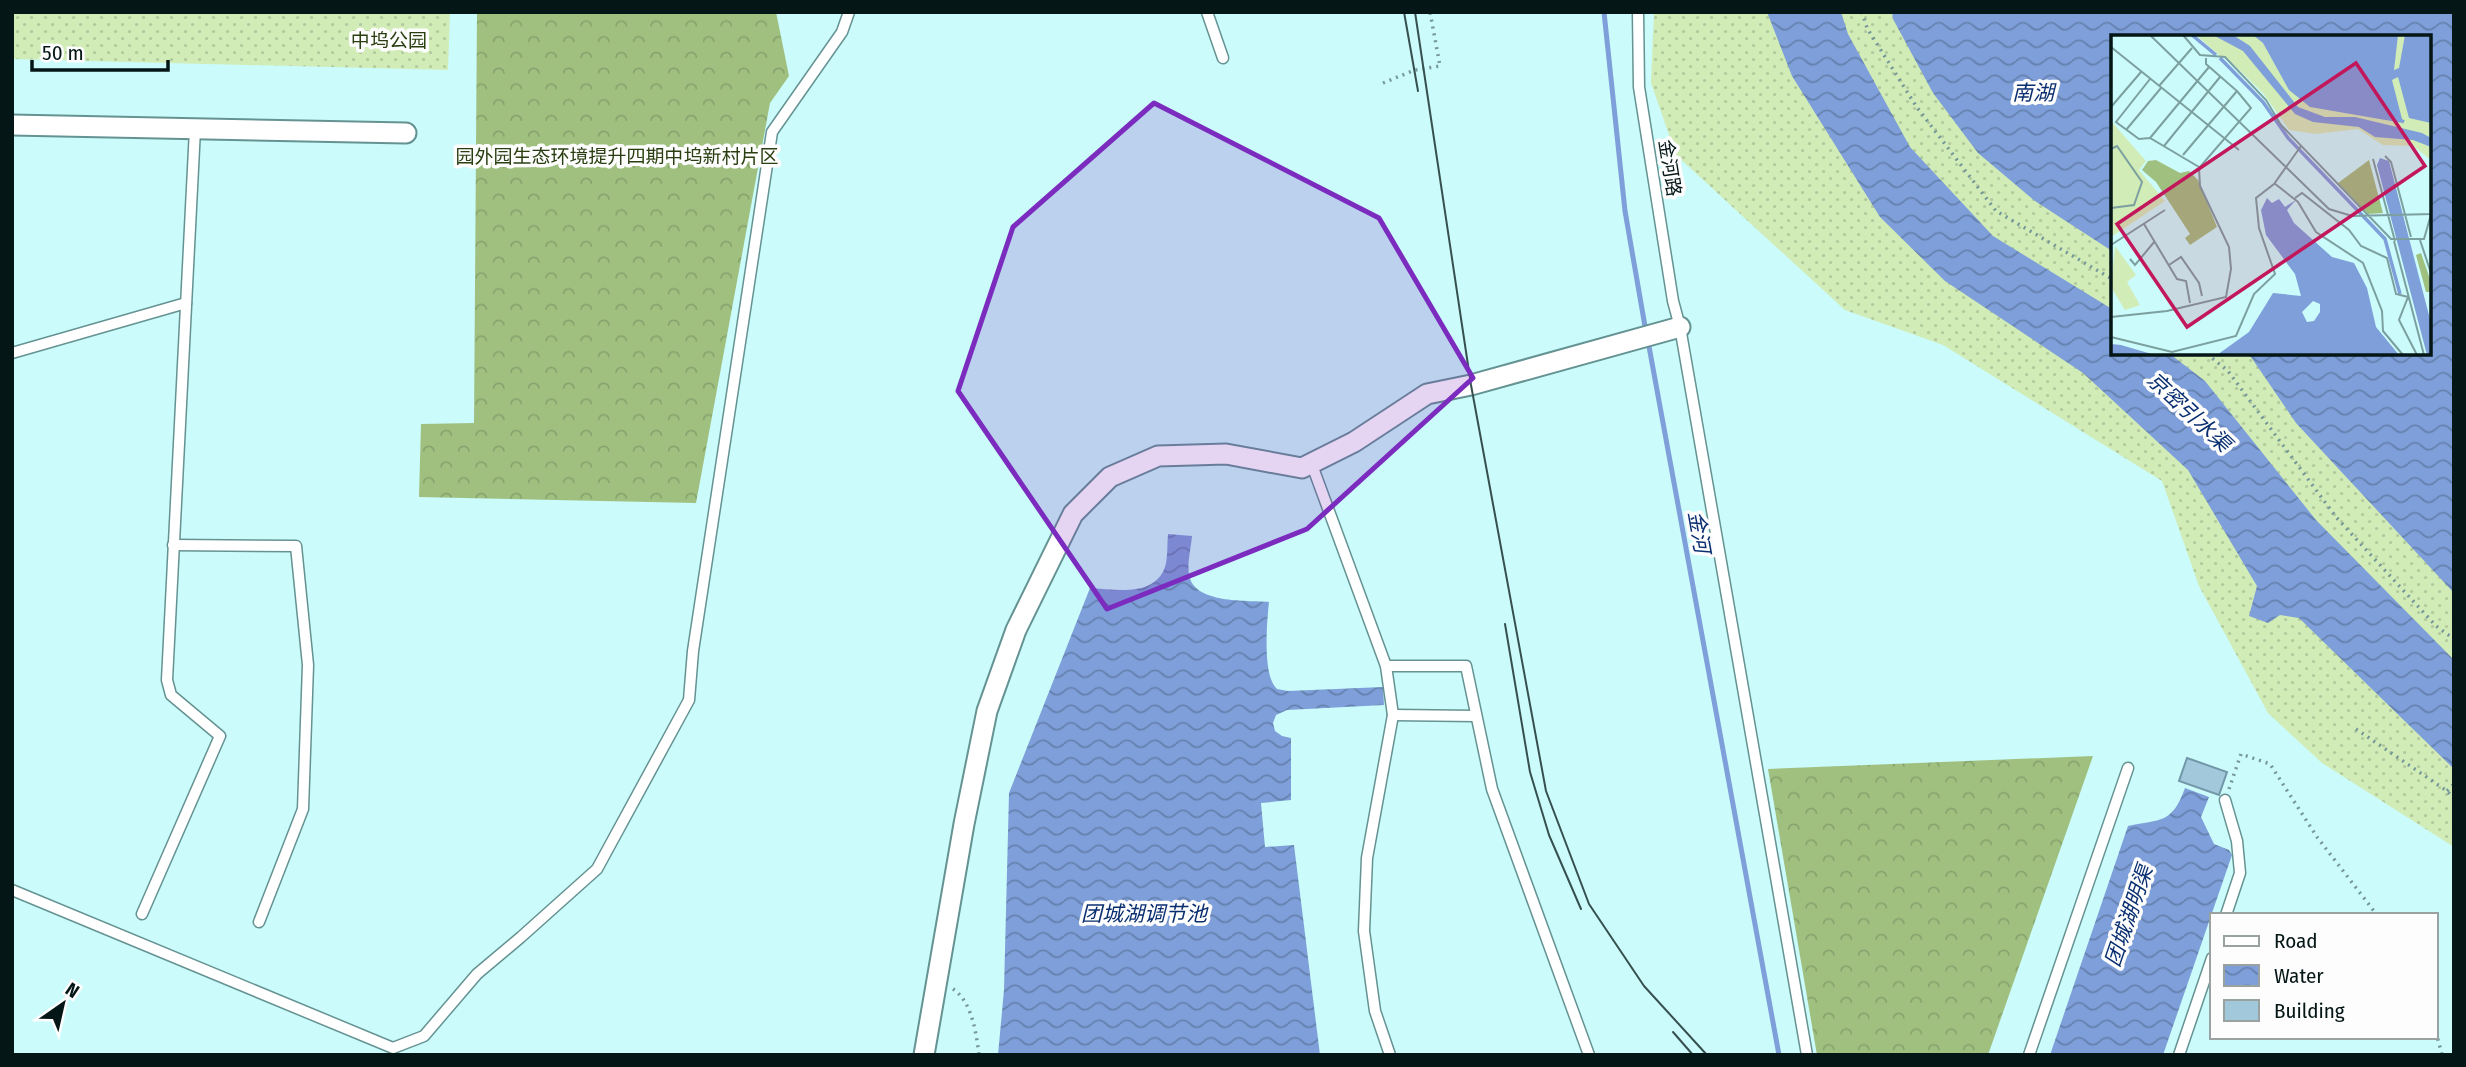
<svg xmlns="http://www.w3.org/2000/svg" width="2466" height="1067" viewBox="0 0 2466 1067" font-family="'Fira Sans Condensed','Noto Sans SC',sans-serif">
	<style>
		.grass { fill: url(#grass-dots); fill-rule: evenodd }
		.forest { fill: url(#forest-crowns) }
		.water { fill: url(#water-waves) }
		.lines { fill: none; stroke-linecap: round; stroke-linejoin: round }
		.stream { stroke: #7e9fd9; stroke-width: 5 }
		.building { fill: #a1c8db; stroke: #7297a9; stroke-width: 2 }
		.service-casing { stroke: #659292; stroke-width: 13 }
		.minor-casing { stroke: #659292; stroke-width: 23 }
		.path { stroke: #759797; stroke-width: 3.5; stroke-dasharray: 2 5; stroke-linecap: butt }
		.service { stroke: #fff; stroke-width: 10 }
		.minor { stroke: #fff; stroke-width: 19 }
		.tram { stroke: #364f4f; stroke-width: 2 }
		.marked { fill: #7b2cbf; fill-opacity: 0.2; stroke: #7b2cbf; stroke-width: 5; stroke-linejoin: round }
		.labels { text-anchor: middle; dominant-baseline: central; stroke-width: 7; stroke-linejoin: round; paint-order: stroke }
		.park-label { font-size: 19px; fill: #2a3e11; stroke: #fdfdfd }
		.street-label { font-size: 19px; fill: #051616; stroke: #fdfdfd }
		.water-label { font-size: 21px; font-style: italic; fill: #082e70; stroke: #fdfdfd }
		.inset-river { fill: none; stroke: #7e9fd9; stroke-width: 3.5 }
		.inset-road { fill: none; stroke: #7c9f9f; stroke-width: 2 }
		.view { fill: #c2185b; fill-opacity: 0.15; stroke: #c2185b; stroke-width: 3.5 }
		.inset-edge { fill: none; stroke: #051616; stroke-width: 3.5 }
	</style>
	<defs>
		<pattern id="grass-dots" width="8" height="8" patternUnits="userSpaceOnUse" patternTransform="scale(1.75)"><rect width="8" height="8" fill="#d1ecb7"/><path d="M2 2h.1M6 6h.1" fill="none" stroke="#b2ca9d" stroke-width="1.8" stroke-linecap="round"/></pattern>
		<pattern id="forest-crowns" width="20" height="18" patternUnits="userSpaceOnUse" patternTransform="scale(1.75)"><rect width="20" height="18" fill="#a0c080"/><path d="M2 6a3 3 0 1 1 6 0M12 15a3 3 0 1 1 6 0" fill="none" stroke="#88a46e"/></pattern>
		<pattern id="water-waves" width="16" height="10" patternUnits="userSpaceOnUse" patternTransform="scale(1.75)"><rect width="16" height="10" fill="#7e9fd9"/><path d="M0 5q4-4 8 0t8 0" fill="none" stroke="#6581af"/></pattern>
	</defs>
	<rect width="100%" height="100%" fill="#cbfbfa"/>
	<!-- grass -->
	<g class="grass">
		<polygon points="12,12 450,12 448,70 12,59"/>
		<path d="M1654 12H2454V847L2322 763 2268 713 2199 586 2162 481 1943 345 1845 310 1676 155 1651 83ZM2112 37H2429V354H2112Z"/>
	</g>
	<!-- forest -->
	<g class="forest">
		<polygon points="477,12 776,12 789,76 770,103 696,503 419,497 421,424 474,423"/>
		<polygon points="2093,756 1988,1055 1817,1055 1768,769"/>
	</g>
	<!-- water -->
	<g class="water">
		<polygon points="1767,12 1841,12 1848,34 1910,147 1993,236 2112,309 2112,354 2170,354 2205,381 2316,520 2454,660 2454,769 2299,618 2280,615 2268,623 2249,616 2257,586 2188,470 2083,373 1945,281 1880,217 1792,76"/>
		<polygon points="1892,12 2454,12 2454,593 2296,423 2251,357 2246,354 2429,354 2429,37 2112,37 2112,251 2035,201 1978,153 1933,93 1893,19"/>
		<path d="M1168 534 1192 536C1191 548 1187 563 1189 575 1194 604 1246 600 1269 602 1267 621 1262 676 1277 689L1288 691 1383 687 1384 705 1287 710 1276 715 1273 723 1275 731 1282 736 1291 738V800L1261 803 1265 847 1294 845 1320 1055H998L1004 990 1009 793 1090 588C1114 589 1154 598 1165 567 1168 558 1167 544 1168 534Z"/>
		<path d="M2185 788 2209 797 2201 817 2214 844 2229 850 2232 855 2163 1055H2050L2128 826C2161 819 2172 824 2185 788Z"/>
	</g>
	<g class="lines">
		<!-- stream -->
		<g class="stream">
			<polyline points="1604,12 1625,211 1646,332"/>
			<polyline points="1648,341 1779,1055"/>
		</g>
	</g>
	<!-- building -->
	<polygon class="building" points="2187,758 2227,772 2219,795 2179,781"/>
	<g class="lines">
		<!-- service casing -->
		<g class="service-casing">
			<g id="service">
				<polyline points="1207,12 1223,58"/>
				<polyline points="1638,12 1639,87 1673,301 1680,327 1807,1055"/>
				<polyline points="12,353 186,303"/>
				<polyline points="1312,465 1386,666 1393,715 1367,858 1364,931 1375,1011 1390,1055"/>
				<polyline points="173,545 296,546 308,665 303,809 259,922"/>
				<polyline points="1386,666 1466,666 1492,789 1589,1055"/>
				<polyline points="1393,715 1476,716"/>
				<polyline points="2225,800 2237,841 2240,873 2226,915"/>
				<polyline points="12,890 393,1048 424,1036 477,974 521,937 597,869 689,700 693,651 772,132 842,32 849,12"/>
				<polyline points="142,914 220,736 171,695 167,680 195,129"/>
				<polyline points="2029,1055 2128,768"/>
				<polyline points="2179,1055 2212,958"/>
			</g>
		</g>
		<!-- minor casing -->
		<g class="minor-casing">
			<g id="minor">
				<polyline points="12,125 406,133"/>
				<polyline points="924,1055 964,824 987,711 1016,630 1073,514 1110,477 1158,456 1226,454 1302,468 1354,442 1427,394 1471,385 1680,327"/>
			</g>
		</g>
		<!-- path -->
		<g class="path">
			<polyline points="1862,12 1867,28 1916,106 1996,211 2112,279"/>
			<polyline points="1383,83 1415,70 1440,66 1430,12"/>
			<polyline points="2207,354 2228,371 2336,517 2436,626 2454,639"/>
			<polyline points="2356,729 2447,791 2454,799"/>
			<polyline points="2229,789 2241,754 2270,764 2317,837 2377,915"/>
			<polyline points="2447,791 2454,784"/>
			<path d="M953 989C972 1002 976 1032 979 1055"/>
			<polyline points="2436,1032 2442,1055"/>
		</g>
		<!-- service -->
		<use href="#service" class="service"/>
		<!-- minor -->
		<use href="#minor" class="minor"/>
		<!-- tram -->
		<g class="tram">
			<polyline points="1404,12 1418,91"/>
			<polyline points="1415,12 1471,385 1546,791 1589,904 1644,986 1707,1055"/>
			<polyline points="1505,624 1530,772 1549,835 1581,909"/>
			<polyline points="1673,1032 1693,1055"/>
		</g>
	</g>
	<!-- marked area -->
	<path class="marked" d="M1154 103 1379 218 1473 378 1307 529 1107 609 958 391 1013 227Z"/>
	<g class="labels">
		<!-- park labels -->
		<g class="park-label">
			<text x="389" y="40">中坞公园</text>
			<text x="617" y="156">园外园生态环境提升四期中坞新村片区</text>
		</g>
		<!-- street labels -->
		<g class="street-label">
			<text transform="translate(1670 168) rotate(81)">金河路</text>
		</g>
		<!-- water labels -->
		<g class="water-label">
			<text x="2033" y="93">南湖</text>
			<text transform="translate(2189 412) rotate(43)">京密引水渠</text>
			<text transform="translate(1699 532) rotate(80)">金河</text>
			<text x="1144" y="914">团城湖调节池</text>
			<text transform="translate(2129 916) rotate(-71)">团城湖明渠</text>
		</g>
	</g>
	<!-- overview -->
	<g transform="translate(2111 35)">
		<rect width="320" height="320" fill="#cbfbfa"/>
		<path d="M85 0H320V125L302 111 272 110 247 94 205 99 178 95 152 58 114 21H109ZM0 86 35 126 28 135 54 166 0 202ZM4 211 25 240 16 247 29 270 14 275 0 252Z" fill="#d1ecb7"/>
		<path d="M45 125 69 138 78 136 87 145 106 192 79 210 74 203 79 199 45 147 31 135 37 126ZM258 125 272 178 257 179 227 148ZM310 218 320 247V257H315L305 220Z" fill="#a0c080"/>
		<path d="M102 0H122L139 11 187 72 214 82H244L311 98 320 103V112L302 105 264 102 248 92 202 87 184 79 132 16ZM142 0H287L283 35 288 33 294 0H320V88L298 83 287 42 281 45 292 88 199 72 178 55 152 8ZM269 123 278 126 300 211 320 288V320H316L266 130ZM156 163 161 168 168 164 174 172 185 165 176 175 183 188 221 222 243 228 256 253 265 292 288 320H106L138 297 162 258 190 261 184 239 155 200 150 175ZM202 266 209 269V277L203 286 196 287 191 277ZM0 309 10 310 44 320H0Z" fill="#7e9fd9" fill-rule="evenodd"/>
		<path class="inset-river" d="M81 0 105 20M255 0 265 50 278 79 293 87M109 23 152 67 177 103 274 204 289 259"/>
		<path class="inset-road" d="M39 0 218 174 241 181 321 179M72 0 89 20 114 22 155 65 170 90 280 204H313L321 176M0 12 128 115M39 44 5 87 28 104 39 103 88 132M48 51 81 13M0 72 30 37M15 95 50 53M39 103 98 32M53 111 109 42M0 114 6 111 31 147 23 170 0 173M72 120 126 56 95 29V23M274 121 280 127 300 202M262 124 284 206M163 148 187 167 205 197 252 228 271 276 272 296 292 320M184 163 191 158 238 195 250 211 276 223 285 259 297 262 288 285 306 320M33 189 66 244 75 246 79 268M309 205 321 241M283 206 313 320M0 210 54 175M19 224 24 230 44 206M58 230 70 222 88 248 91 261M0 282 56 276 115 262 120 234 118 212 89 151 88 133 140 73 126 56M0 302 61 317 125 301 143 259 164 239 148 193 145 163 163 149 190 111"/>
		<path class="view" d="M245 28 314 131 76 292 6 189Z"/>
		<rect width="320" height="320" class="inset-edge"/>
	</g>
	<!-- border -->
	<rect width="2466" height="1067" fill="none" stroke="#051616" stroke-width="28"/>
	<!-- legend -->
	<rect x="2210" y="913" width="228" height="126" fill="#fdfdfd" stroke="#9aa1a1" stroke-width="2"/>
	<rect x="2224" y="936" width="35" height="10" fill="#ffffff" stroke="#9aa1a1" stroke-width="2"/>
	<text x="2274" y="948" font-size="21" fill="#051616">Road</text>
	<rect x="2224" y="965" width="35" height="21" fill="url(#water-waves)" stroke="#9aa1a1" stroke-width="2"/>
	<text x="2274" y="983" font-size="21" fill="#051616">Water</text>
	<rect x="2224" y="1000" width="35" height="21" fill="#a1c8db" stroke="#9aa1a1" stroke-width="2"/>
	<text x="2274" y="1018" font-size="21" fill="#051616">Building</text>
	<!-- north arrow -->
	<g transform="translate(63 1004) rotate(34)" stroke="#fdfdfd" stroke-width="5" paint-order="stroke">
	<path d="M0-5L12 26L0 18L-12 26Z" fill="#051616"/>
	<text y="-10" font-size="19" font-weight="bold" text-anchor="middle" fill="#051616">N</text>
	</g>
	<!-- scale -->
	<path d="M32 60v10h136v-10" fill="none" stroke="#051616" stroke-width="3.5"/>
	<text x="42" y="60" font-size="21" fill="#051616" stroke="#fdfdfd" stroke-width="5" paint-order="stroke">50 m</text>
</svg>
